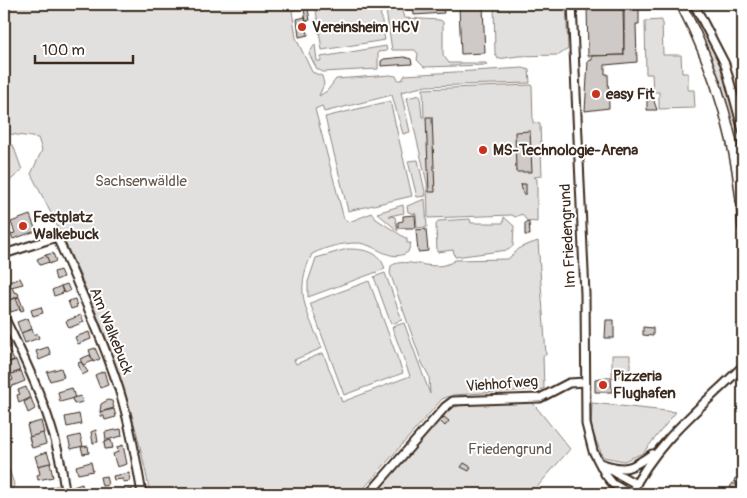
<svg xmlns="http://www.w3.org/2000/svg" width="747" height="498" viewBox="0 0 747 498" font-family="Pangolin,sans-serif">
	<style>
		.green { fill: #e2e0de; stroke: #8e857e }
		.building { fill: #cfcac7; stroke: #3b2a1e }
		.lines { fill: none; stroke-linecap: round; stroke-linejoin: round }
		.minor-casing { stroke: #3b2a1e; stroke-width: 11 }
		.major-casing { stroke: #3b2a1e; stroke-width: 12 }
		.minor { stroke: #fff; stroke-width: 7 }
		.major { stroke: #fff; stroke-width: 9 }
		.poi-dot { fill: #c8321e; stroke: #fff; stroke-width: 2 }
		.labels { text-anchor: middle; dominant-baseline: central; stroke-width: 4; stroke-linejoin: round; paint-order: stroke }
		.poi-label { font-size: 15px; font-weight: bold; fill: #3b2a1e; stroke: #fff; text-anchor: start }
		.park-label { font-size: 15px; fill: #65584e; stroke: #fff }
		.street-label { font-size: 15px; fill: #3b2a1e; stroke: #fff }
	</style>
	<rect width="100%" height="100%" fill="#fff"/>
	<filter id="ink" filterUnits="userSpaceOnUse"><feTurbulence type="fractalNoise" baseFrequency=".02" numOctaves="2"/><feDisplacementMap in="SourceGraphic" scale="10" xChannelSelector="R" yChannelSelector="G"/><feConvolveMatrix kernelMatrix="1 2 1 2 8 2 1 2 1" color-interpolation-filters="sRGB"/></filter>
	<g filter="url(#ink)">
		<!-- green -->
		<g class="green">
			<path d="M4 4H303V8L292 10 296 38 312 72 322 76 324 84 319 96 327 91 336 79 390 75 396 76 398 80H402L405 75 523 68 529 70 530 83 426 86 401 92 410 132 403 134 392 95 324 112 322 106 315 109 344 219 349 222 372 213 376 219 407 239V243H411L408 252C390 264 375 243 357 243 342 243 326 247 312 254 293 292 307 312 322 348L294 360 296 364 323 353 342 402 410 376 392 327 404 323 430 394 429 376 422 363 390 273 391 266C405 255 437 275 455 260L508 259 521 247 538 241 546 355 543 356 544 389 453 395 442 399 359 494H150C130 381 84 276 31 174L42 150 38 138 4 133Z"/>
			<polygon points="315,4 379,4 385,40 322,50"/>
			<polygon points="385,4 400,4 404,18 440,20 443,22 443,55 449,63 486,63 487,65 424,67 417,60 418,54 415,50 392,50"/>
			<polygon points="494,4 566,4 568,49 559,55 518,56 498,59 495,53"/>
			<path d="M684 4H691C721 62 743 109 743 176 730 115 713 59 684 4Z"/>
			<polygon points="662,20 663,55 681,55 682,73 688,73 688,90 694,90 695,108 659,109 659,92 653,92 652,74 646,74 645,21"/>
			<polygon points="315,44 317,61 321,61 321,57 386,46 387,51 378,52 378,69 323,72 317,69 309,54"/>
			<polygon points="532,85 533,123 540,124 542,176 534,177 537,179 537,222 527,221 522,214 515,217 512,215 428,218 427,183 407,98 420,95 422,117 424,117 423,89"/>
			<polygon points="390,101 412,196 348,211 325,117"/>
			<polygon points="13,145 22,170 4,186 4,147"/>
			<polygon points="418,160 426,196 417,197 408,161"/>
			<polygon points="425,199 427,227 417,228 416,214 408,212 407,206"/>
			<polygon points="403,205 404,213 389,216 395,217 398,231 377,213"/>
			<polygon points="504,217 514,226 513,246 508,250 455,257 453,250 437,252 436,225 438,221 470,219 471,223 503,223"/>
			<path d="M347 249C364 249 380 251 385 269L308 297V282L316 258Z"/>
			<polygon points="385,273 402,320 391,324 374,277"/>
			<polygon points="369,281 403,373 344,395 310,303"/>
			<polygon points="612,355 630,355 630,375 612,378"/>
			<polygon points="532,402 570,449 531,494 374,494 449,409 461,405"/>
			<polygon points="592,403 676,412 643,453 624,461 603,457 591,429"/>
			<polygon points="4,455 14,484 12,494 4,494"/>
		</g>
		<!-- building -->
		<g class="building">
			<polygon points="303,4 307,4 310,20 306,21"/>
			<polygon points="413,4 462,4 462,6 443,8 444,13 414,15"/>
			<polygon points="587,4 623,4 624,55 588,56"/>
			<polygon points="483,6 485,53 461,54 459,7"/>
			<polygon points="624,7 639,7 639,24 636,24 637,62 605,65 605,74 608,74 609,108 585,111 588,61 592,60 592,56 624,55"/>
			<polygon points="305,17 308,35 299,37 297,19"/>
			<polygon points="404,57 411,59 412,64 381,66 381,61 384,59"/>
			<polygon points="653,98 657,110 647,110 647,99"/>
			<polygon points="426,117 432,117 435,192 429,192"/>
			<polygon points="530,131 532,172 516,172 515,132"/>
			<polygon points="521,184 526,184 526,194 523,194"/>
			<polygon points="30,215 36,231 13,239 11,234 15,233 11,222"/>
			<polygon points="415,215 416,228 398,228 398,222 403,221 403,216"/>
			<polygon points="529,222 530,235 525,235 525,223"/>
			<polygon points="426,229 428,251 418,252 416,230"/>
			<polygon points="53,253 56,261 49,264 46,255"/>
			<polygon points="46,255 49,262 40,265 37,259"/>
			<polygon points="60,270 63,277 56,280 54,272"/>
			<polygon points="20,278 23,284 11,287 9,282"/>
			<polygon points="67,284 70,291 64,293 61,286"/>
			<polygon points="61,286 63,293 54,296 52,290"/>
			<polygon points="12,287 14,292 18,293 19,296 6,302 4,290"/>
			<polygon points="19,297 24,310 21,311 16,298"/>
			<polygon points="16,298 20,309 11,312 7,301"/>
			<polygon points="75,299 77,307 71,309 68,301"/>
			<polygon points="41,307 43,313 33,316 31,310"/>
			<polygon points="81,315 84,322 69,328 66,321"/>
			<polygon points="28,318 32,329 21,333 17,322"/>
			<polygon points="606,320 614,320 614,338 605,338"/>
			<polygon points="643,327 653,328 653,336 643,335"/>
			<polygon points="32,329 34,335 37,333 39,338 25,343 21,333"/>
			<polygon points="89,332 91,339 78,344 75,337"/>
			<polygon points="48,347 51,355 39,360 36,351"/>
			<polygon points="95,348 100,359 93,362 89,350"/>
			<polygon points="8,349 14,360 4,364 4,351"/>
			<polygon points="90,355 93,361 83,365 80,359"/>
			<polygon points="16,360 20,371 8,375 4,364"/>
			<polygon points="81,362 88,372 82,375 78,363"/>
			<polygon points="61,368 64,377 50,381 47,372"/>
			<polygon points="21,371 25,381 10,387 8,382 13,380 11,374"/>
			<polygon points="104,371 108,385 100,388 95,375"/>
			<polygon points="606,377 611,377 612,392 595,392 595,379"/>
			<polygon points="26,387 30,398 19,403 17,395 20,394 18,390"/>
			<polygon points="72,388 75,398 60,402 58,392"/>
			<polygon points="81,396 83,402 74,404 72,398"/>
			<polygon points="31,398 35,409 28,413 24,402"/>
			<polygon points="108,400 112,401 114,408 100,412 101,404"/>
			<polygon points="114,409 116,417 105,420 104,416 101,416 100,412"/>
			<polygon points="79,414 81,424 67,427 65,417"/>
			<polygon points="444,417 449,421 445,426 440,421"/>
			<polygon points="41,421 44,433 30,437 27,425"/>
			<polygon points="121,429 122,436 106,440 105,432"/>
			<polygon points="96,430 98,442 93,443 91,432"/>
			<polygon points="43,433 46,444 32,448 29,437"/>
			<polygon points="80,435 83,446 71,449 68,438"/>
			<polygon points="111,440 113,448 105,449 104,442"/>
			<polygon points="123,445 127,464 117,467 113,454 118,452 117,447"/>
			<polygon points="88,446 89,453 83,454 81,447"/>
			<polygon points="47,452 51,463 38,466 35,456"/>
			<polygon points="91,462 93,471 78,474 76,466"/>
			<polygon points="50,463 53,477 38,480 37,475 40,474 38,466"/>
			<polygon points="464,463 471,467 469,471 461,467"/>
			<polygon points="129,473 130,481 123,482 123,479 114,480 113,476"/>
			<polygon points="106,476 108,485 102,486 100,477"/>
			<polygon points="735,478 743,481 743,486 734,482"/>
			<polygon points="733,483 743,489 743,494 730,487"/>
			<polygon points="82,484 84,494 75,494 73,487"/>
			<polygon points="57,486 58,494 46,494 45,489"/>
			<polygon points="132,489 133,494 119,494 119,492"/>
		</g>
		<g class="lines">
			<!-- minor casing -->
			<g class="minor-casing">
				<g id="minor">
					<polyline points="572,4 585,294 586,424 593,451 605,474 613,484 630,494"/>
					<polyline points="694,4 725,64 743,131"/>
					<path d="M4 254 57 237C79 287 102 337 119 389 130 424 136 459 142 494"/>
					<path d="M4 317C31 371 60 433 65 494"/>
					<path d="M600 463C625 472 631 469 652 454"/>
					<polyline points="609,469 636,484"/>
					<polyline points="369,494 445,407 453,401 540,398 569,383 585,382"/>
					<path d="M631 494C656 441 703 406 743 366"/>
				</g>
			</g>
			<!-- major casing -->
			<g class="major-casing">
				<path id="major" d="M681 4C718 74 739 148 743 227"/>
			</g>
			<!-- minor -->
			<use href="#minor" class="minor"/>
			<!-- major -->
			<use href="#major" class="major"/>
		</g>
	</g>
	<!-- markers -->
	<g class="poi-dot">
		<circle cx="302" cy="27" r="5"/>
		<circle cx="596" cy="94" r="5"/>
		<circle cx="483" cy="150" r="5"/>
		<circle cx="23" cy="226" r="5"/>
		<circle cx="603" cy="385" r="5"/>
	</g>
	<g class="labels">
		<!-- poi labels -->
		<g class="poi-label">
			<text x="312" y="27">Vereinsheim HCV</text>
			<text x="606" y="94">easy Fit</text>
			<text x="493" y="150">MS-Technologie-Arena</text>
			<text x="33" y="217">Festplatz<tspan x="33" dy="17">Walkebuck</tspan></text>
			<text x="613" y="376">Pizzeria<tspan x="613" dy="17">Flughafen</tspan></text>
		</g>
		<!-- park labels -->
		<g class="park-label">
			<text x="141" y="181">Sachsenwäldle</text>
			<text x="510" y="449">Friedengrund</text>
		</g>
		<!-- street labels -->
		<g class="street-label">
			<text transform="translate(568 236) rotate(-93)">Im Friedengrund</text>
			<text transform="translate(111 331) rotate(68)">Am Walkebuck</text>
			<text transform="translate(502 384) rotate(-4)">Viehhofweg</text>
		</g>
	</g>
	<!-- margin -->
	<rect width="747" height="498" fill="none" stroke="#fff" stroke-width="20"/>
	<rect x="10" y="10" width="727" height="478" fill="none" stroke="#3b2a1e" stroke-width="2" filter="url(#ink)"/>
	<!-- scale -->
	<path d="M35 55v8h98v-8" fill="none" stroke="#3b2a1e" stroke-width="2.5"/>
	<text x="42" y="55" font-size="15" fill="#3b2a1e" stroke="#ffffff" stroke-width="4" paint-order="stroke">100 m</text>
</svg>
